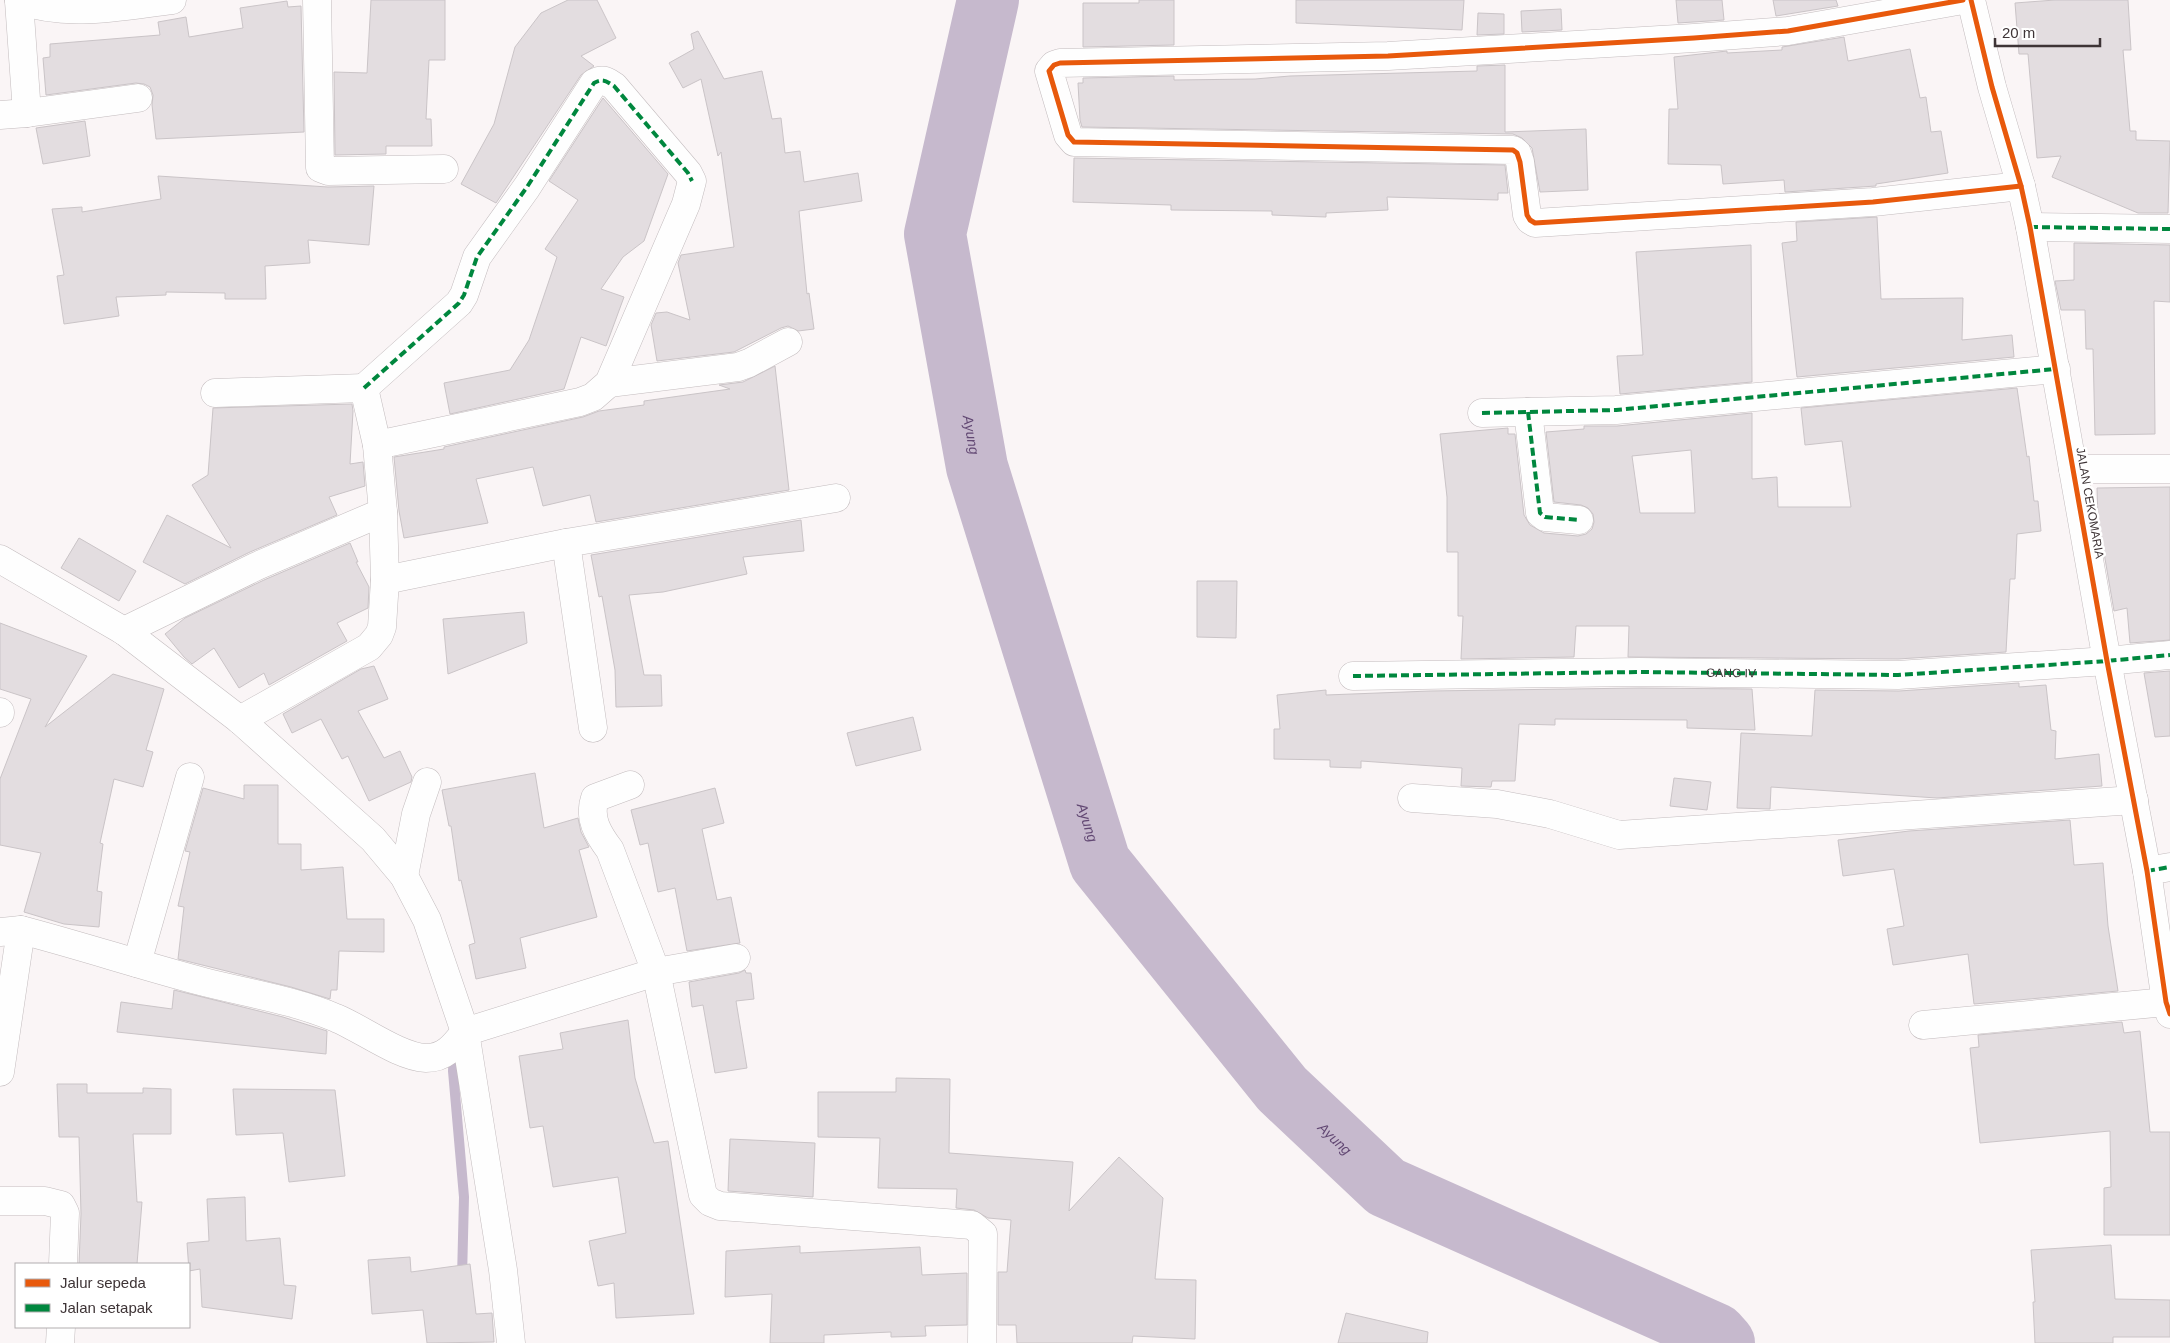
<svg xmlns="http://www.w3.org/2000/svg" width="2170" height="1343" viewBox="0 0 2170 1343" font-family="Helvetica,sans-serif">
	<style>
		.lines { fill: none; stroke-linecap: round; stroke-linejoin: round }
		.stream { stroke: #c6b9cd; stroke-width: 10 }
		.river { stroke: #c6b9cd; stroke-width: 62 }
		.building { fill: #e3dde0; stroke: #cac4c7; fill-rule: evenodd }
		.minor-casing { stroke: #c3bcbe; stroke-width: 29 }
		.tertiary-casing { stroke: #c3bcbe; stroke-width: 29 }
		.minor { stroke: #fefefe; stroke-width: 28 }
		.tertiary { stroke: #fefefe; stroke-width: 28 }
		.quiet { stroke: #00873e; stroke-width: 4; stroke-dasharray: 8 4; stroke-linecap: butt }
		.cycleway-casing { stroke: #fff; stroke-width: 8 }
		.cycleway { stroke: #e8590c; stroke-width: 5 }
		.labels { text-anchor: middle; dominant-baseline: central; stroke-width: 5; stroke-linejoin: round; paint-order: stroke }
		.street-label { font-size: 12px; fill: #3e3436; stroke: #fff }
		.water-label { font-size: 14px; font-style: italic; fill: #624873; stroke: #fff }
	</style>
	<rect width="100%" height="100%" fill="#faf5f6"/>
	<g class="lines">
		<!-- stream -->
		<polyline class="stream" points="454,1051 453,1071 464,1197 462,1278"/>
		<!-- river -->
		<path class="river" id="s1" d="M988 0 935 234 977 467 1100 863 1282 1089 1386 1187 1716 1334 1724 1343"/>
	</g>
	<!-- building -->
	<g class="building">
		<polygon points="371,0 445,0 445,60 429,60 426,119 431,119 432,146 386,146 386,154 335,155 334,72 367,73"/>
		<polygon points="568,0 597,0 616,38 581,56 594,66 581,75 496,203 461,184 494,124 515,47 541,13"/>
		<polygon points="1139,0 1174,0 1174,45 1083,47 1083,3 1139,3"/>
		<polygon points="1296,0 1464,0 1462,30 1296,23"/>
		<polygon points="1676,0 1722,0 1724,20 1678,23"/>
		<polygon points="1773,0 1836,0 1838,6 1776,16"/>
		<polygon points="2055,0 2128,0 2131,50 2123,50 2130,131 2136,131 2136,140 2170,141 2168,213 2138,213 2052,177 2061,156 2037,158 2028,54 2019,54 2015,3"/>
		<polygon points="287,1 288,7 301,6 304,132 156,139 152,105 153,95 150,87 144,84 136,83 46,95 43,58 50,57 50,44 160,35 158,22 186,17 189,37 243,28 240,8"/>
		<polygon points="1561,9 1562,30 1522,32 1521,11"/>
		<polygon points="1478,13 1504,14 1504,34 1477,35"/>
		<polygon points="698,31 724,79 762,71 772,119 781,118 785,153 800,151 804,182 858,173 862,201 799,211 807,294 809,293 814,329 798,331 788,326 781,328 734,352 657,361 651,325 656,313 667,312 690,320 678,263 681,255 734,247 721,152 718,156 701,79 683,88 669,63 694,49 691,34"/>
		<polygon points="1844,37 1848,61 1910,49 1920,98 1926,97 1931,132 1941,131 1948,173 1876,184 1876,186 1785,192 1784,180 1723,184 1721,165 1668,164 1669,109 1678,109 1674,57 1727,51 1727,53 1782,50 1782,47"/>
		<polygon points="1505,65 1505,132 1586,129 1588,190 1540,192 1532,148 1522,138 1513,134 1082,127 1080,120 1078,83 1083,83 1083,78 1174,76 1174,80 1255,79 1290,76 1477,71 1477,66"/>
		<polygon points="603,98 668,174 644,241 623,257 601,289 624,297 606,346 581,337 564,389 450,414 444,383 510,370 529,340 557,257 545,249 578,200 549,181"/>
		<polygon points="85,121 90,156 43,164 36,128"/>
		<polygon points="1074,158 1505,165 1508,193 1498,193 1498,200 1387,197 1388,210 1326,213 1326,217 1272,215 1272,211 1171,210 1171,205 1073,202"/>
		<polygon points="158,176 328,187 374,186 369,245 308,240 310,263 265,266 266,299 225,299 225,293 166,292 166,295 116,297 119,316 64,324 57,276 64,275 52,209 82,207 82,212 161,199"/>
		<polygon points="1877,217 1881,299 1963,298 1962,340 2012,335 2014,357 1797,377 1782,243 1797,241 1796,222"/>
		<polygon points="2074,243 2170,245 2170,302 2154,301 2155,434 2095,435 2093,349 2086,349 2085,310 2061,310 2055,281 2074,280"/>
		<polygon points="1751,245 1752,382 1620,394 1617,356 1643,355 1636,252"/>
		<polygon points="775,366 789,490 596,522 590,495 543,506 533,467 476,479 488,523 404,538 399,511 394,457 444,449 444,447 583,417 599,411 644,405 644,401 730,389 719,385 743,382"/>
		<path d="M2017 388 2027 457 2029 456 2034 501H2038L2041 531 2017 534 2015 579H2010L2006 652 1898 659 1628 657 1629 626H1576L1574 657 1461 659 1463 616H1458V552H1447V497L1440 434 1508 428V434H1515L1524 515 1530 525 1544 533 1578 536 1586 534 1592 529 1594 522 1593 514 1588 508 1581 505 1554 502 1546 432 1584 429V426H1617L1752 413V479L1777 477 1778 507H1851L1842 441 1805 445 1801 408ZM1691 450 1695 513H1640L1632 456Z"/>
		<polygon points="352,404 353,411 350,464 363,462 365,486 329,497 337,515 250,552 185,584 143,562 167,515 231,548 192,485 208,475 213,408"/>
		<polygon points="2170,487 2170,640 2130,643 2127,608 2114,611 2098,518 2097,488"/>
		<polygon points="801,520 804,551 743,557 747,574 663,592 629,595 644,675 661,675 662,706 616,707 615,670 602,596 599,597 591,555"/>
		<polygon points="79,538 136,571 119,601 61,568"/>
		<polygon points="350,543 358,562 356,562 369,587 368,608 337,623 347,641 269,685 264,673 239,688 214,648 192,664 184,657 165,634 185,618 264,580"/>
		<polygon points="1197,581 1237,581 1236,638 1197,637"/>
		<polygon points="524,612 527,643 448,674 443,619"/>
		<polygon points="0,623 87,656 45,727 113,674 164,689 146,750 153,752 143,787 114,779 100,843 103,844 97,891 102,892 99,927 64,924 24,912 41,853 0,845 0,779 31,699 0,689"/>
		<polygon points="374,666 388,699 358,711 384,758 400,751 412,777 411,782 369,801 348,756 342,759 321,719 292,733 283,714 361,669"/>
		<polygon points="2170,671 2170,736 2155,737 2144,673"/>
		<polygon points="2019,683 2019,687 2046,685 2051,730 2056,731 2055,759 2099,754 2102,786 1937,798 1771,787 1770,809 1737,808 1741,733 1812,736 1815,690 1899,691"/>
		<polygon points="1639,688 1752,689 1755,730 1687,728 1687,720 1555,719 1555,725 1519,724 1515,781 1492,781 1491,787 1461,786 1462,768 1361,761 1361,768 1330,767 1330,760 1274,759 1274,729 1280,729 1277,695 1326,690 1326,695 1430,691"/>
		<polygon points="913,717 921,750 856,766 847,733"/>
		<polygon points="535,773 544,828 578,818 581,832 589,847 579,850 597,917 520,938 526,968 476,979 469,945 475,943 461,880 459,881 451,826 449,826 442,790"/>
		<polygon points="1674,778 1711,782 1707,810 1670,806"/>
		<polygon points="244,785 278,785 278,844 301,844 301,870 343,867 347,919 384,919 384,952 339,951 337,990 331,990 330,999 291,987 178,959 184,907 178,906 190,852 185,851 203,788 244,799"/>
		<polygon points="715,788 724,823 702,829 717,900 731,897 740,943 687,951 675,888 658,892 648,843 640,845 631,810"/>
		<polygon points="2070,820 2074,865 2103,863 2108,926 2118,991 1974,1004 1968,954 1893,965 1887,929 1904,926 1894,869 1843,876 1838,840 1909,831"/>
		<polygon points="745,970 746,973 751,973 754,999 736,1001 747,1068 715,1073 703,1005 692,1007 689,982 739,973"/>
		<polygon points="174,990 283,1017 327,1031 326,1054 117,1032 121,1002 172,1009"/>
		<polygon points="628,1020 635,1078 654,1143 668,1141 694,1314 616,1318 614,1283 598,1286 589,1241 626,1233 618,1177 553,1187 543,1126 530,1128 519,1056 563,1049 560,1033"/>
		<polygon points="2122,1022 2124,1033 2140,1031 2150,1132 2170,1132 2170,1235 2104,1235 2104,1188 2111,1187 2110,1131 1980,1143 1970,1048 1979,1047 1978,1035"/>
		<polygon points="896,1078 950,1079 949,1153 1073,1162 1069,1211 1119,1157 1163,1198 1155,1279 1196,1280 1195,1339 1133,1336 1132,1343 1017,1343 1016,1325 998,1325 998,1272 1007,1272 1011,1220 988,1218 974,1210 956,1208 957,1189 878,1188 880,1138 818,1137 818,1092 896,1092"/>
		<polygon points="57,1084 87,1084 87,1093 143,1093 143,1088 171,1089 171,1134 133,1134 137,1202 142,1202 137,1264 79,1264 81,1214 79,1137 59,1137"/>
		<polygon points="233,1089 335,1090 345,1176 289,1182 283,1133 236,1135"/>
		<polygon points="730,1139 815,1143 813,1197 728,1191"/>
		<polygon points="245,1197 246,1241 280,1238 284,1285 296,1286 292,1319 202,1307 200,1269 189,1271 187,1243 209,1241 207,1199"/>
		<polygon points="2111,1245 2115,1299 2170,1300 2170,1337 2113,1337 2113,1343 2035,1343 2033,1302 2035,1302 2031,1250"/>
		<polygon points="800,1246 800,1253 920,1247 922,1275 967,1273 967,1325 925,1326 926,1336 891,1337 891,1332 824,1335 824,1343 770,1343 772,1294 725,1297 726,1251"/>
		<polygon points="410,1257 411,1272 470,1264 476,1314 492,1313 494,1342 427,1343 423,1310 372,1314 368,1260"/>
		<polygon points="1346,1313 1428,1332 1427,1343 1338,1343"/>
	</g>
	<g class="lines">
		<!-- minor casing -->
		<g class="minor-casing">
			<g id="minor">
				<path d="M19 0C67 18 122 6 172 0"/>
				<polyline points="317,0 320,168 328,171 444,169"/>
				<polyline points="1963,0 1788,31 1694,38 1388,56 1060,63 1054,65 1049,71 1068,135 1074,142 1513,150 1517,153 1520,162 1527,215 1530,220 1535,223 1873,202 2021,186"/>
				<polyline points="19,1 27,113 138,98"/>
				<polyline points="0,115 27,113"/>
				<polyline points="2030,227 2170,229"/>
				<polyline points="609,383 738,367 749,363 788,342"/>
				<path d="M364 388 459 303 464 295 477 257 527 187 594 83C603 78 606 81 614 86L688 173 692 181 686 204 609 383 593 397 580 402 377 445"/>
				<polyline points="215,393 364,388 377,445 383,512 385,580 382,627 379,635 369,647 240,720"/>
				<polyline points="1528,412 1540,513 1545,517 1579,520"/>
				<polyline points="1482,413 1616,410 2056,369"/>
				<polyline points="2073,469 2170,469"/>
				<polyline points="566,543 836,498"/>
				<polyline points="0,559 124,631 240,720 373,839 404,876 427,920 465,1032 503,1270 511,1343"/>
				<polyline points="385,580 566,543 593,728"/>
				<polyline points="124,631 257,566 383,512"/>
				<path id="s2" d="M1353 676 1639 672 1898 675 2107 661 2170 655"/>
				<polyline points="0,713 0,712"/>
				<path d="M630 785 595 798C588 818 598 834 610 850L656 972 703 1195 710 1202 720 1206 972 1225 983 1234 982 1343"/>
				<polyline points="1412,798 1497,804 1550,814 1619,835 2134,800"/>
				<polyline points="2147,871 2170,867"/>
				<polyline points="404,876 416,814 427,782"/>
				<path d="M0 932 21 930C82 946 143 966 204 982 247 993 294 1000 336 1018 361 1028 399 1057 426 1058 445 1058 454 1046 465 1032L656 972 736 958"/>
				<polyline points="137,963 190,777"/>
				<polyline points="1923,1025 2166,1002"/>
				<polyline points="0,1072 21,930"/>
				<polyline points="0,1201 45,1201 61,1205 65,1213 63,1264"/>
				<polyline points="60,1343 61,1327"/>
			</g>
		</g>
		<!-- tertiary casing -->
		<g class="tertiary-casing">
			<polyline id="tertiary" points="1971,0 1992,87 2021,186 2030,227 2107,661 2147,871 2166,1002 2170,1014"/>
		</g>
		<!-- minor -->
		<use href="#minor" class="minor"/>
		<!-- tertiary -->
		<use href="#tertiary" class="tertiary"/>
		<!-- quiet -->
		<g class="quiet">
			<polyline points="2030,227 2170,229"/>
			<path d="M364 388 459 303 464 295 477 257 527 187 594 83C603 78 606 81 614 86L688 173 692 181"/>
			<polyline points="1528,412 1540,513 1545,517 1579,520"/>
			<polyline points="1482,413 1616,410 2056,369"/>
			<polyline points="1353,676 1639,672 1898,675 2107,661 2170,655"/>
			<polyline points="2147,871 2170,867"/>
		</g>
		<!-- cycleway casing -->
		<g class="cycleway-casing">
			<g id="cycleway">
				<polyline points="1963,0 1788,31 1694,38 1388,56 1060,63 1054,65 1049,71 1068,135 1074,142 1513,150 1517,153 1520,162 1527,215 1530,220 1535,223 1873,202 2021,186"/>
				<polyline points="1971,0 1992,87 2021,186 2030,227 2107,661 2147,871 2166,1002 2170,1014"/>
			</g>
		</g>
		<!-- cycleway -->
		<use href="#cycleway" class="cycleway"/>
	</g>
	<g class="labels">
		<!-- street labels -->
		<g class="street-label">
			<text transform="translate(2090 503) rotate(80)">JALAN CEKOMARIA</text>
			<text stroke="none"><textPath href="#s2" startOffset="378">GANG IV</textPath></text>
		</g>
		<!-- water labels -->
		<g class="water-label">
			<text stroke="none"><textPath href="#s1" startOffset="444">Ayung</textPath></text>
			<text stroke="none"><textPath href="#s1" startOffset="849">Ayung</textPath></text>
			<text stroke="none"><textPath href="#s1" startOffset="1254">Ayung</textPath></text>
		</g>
	</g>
	<!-- legend -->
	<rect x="15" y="1263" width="175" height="65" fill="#ffffff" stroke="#b2aeaf"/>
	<rect x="25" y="1279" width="25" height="8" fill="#e8590c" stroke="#b2aeaf"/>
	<text x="60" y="1288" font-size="15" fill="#3e3436">Jalur sepeda</text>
	<rect x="25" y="1304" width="25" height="8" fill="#00873e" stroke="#b2aeaf"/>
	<text x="60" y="1313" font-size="15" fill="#3e3436">Jalan setapak</text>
	<!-- scale -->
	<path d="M1995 38v8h105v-8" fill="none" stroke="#3e3436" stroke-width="2.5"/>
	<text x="2002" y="38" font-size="15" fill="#3e3436" stroke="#ffffff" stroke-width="4" paint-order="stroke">20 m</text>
</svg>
